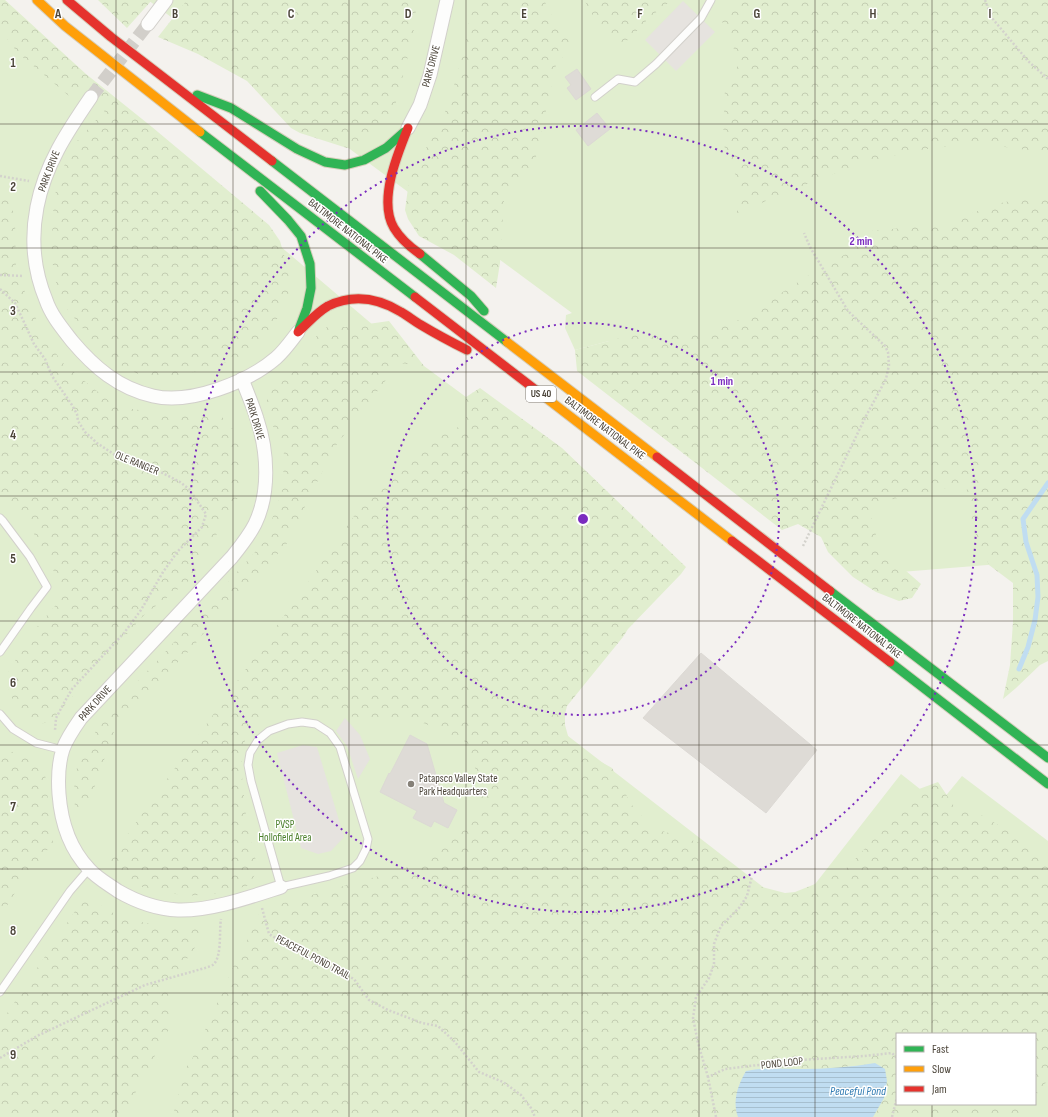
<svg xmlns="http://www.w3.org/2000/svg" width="1048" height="1117" viewBox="0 0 1048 1117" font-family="'Sofia Sans Condensed',sans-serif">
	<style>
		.green { fill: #e1eecf; fill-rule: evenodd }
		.forest { fill: url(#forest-crowns) }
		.parking { fill: #e6e3df }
		.water { fill: url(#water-rules) }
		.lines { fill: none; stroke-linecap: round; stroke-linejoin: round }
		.stream { stroke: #c0ddf1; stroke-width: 5 }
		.building { fill: #dedbd6; stroke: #dcd9d4 }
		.street-tunnel { stroke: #d2cfca; stroke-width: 13; stroke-dasharray: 13 6; stroke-linecap: butt }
		.lane-casing { stroke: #d2d0cb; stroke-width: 9 }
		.street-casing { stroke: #d2d0cb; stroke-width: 15 }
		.fast-casing { stroke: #d6cebb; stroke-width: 11 }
		.slow-casing { stroke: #d6cebb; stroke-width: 11 }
		.jam-casing { stroke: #d6cebb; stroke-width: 11 }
		.path { stroke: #d3d2cc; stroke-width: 2.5; stroke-dasharray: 2 2; stroke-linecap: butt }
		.lane { stroke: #fdfdfc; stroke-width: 7 }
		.street { stroke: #fdfdfc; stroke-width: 13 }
		.fast { stroke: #30b455; stroke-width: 9 }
		.slow { stroke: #ff9f0a; stroke-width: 9 }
		.jam { stroke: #e5322d; stroke-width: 9 }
		.grid { fill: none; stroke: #4b4439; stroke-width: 1; stroke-opacity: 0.55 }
		.ring { fill: none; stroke: #7b2cbf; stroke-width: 2; stroke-dasharray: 2 4 }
		.poi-dot { fill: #868178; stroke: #fff; stroke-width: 1.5 }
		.labels { text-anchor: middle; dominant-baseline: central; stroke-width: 3; stroke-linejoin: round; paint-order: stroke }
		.shield { fill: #fff; stroke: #817c74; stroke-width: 1 }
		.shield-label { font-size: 10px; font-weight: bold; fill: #4b4439 }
		.street-label { font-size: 11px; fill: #4b4439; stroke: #fff }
		.poi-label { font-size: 11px; fill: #4b4439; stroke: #fff; text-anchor: start }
		.park-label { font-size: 11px; fill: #4a7f2a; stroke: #fff }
		.water-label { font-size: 12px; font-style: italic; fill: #2e7ab2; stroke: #fff }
		.grid-label { font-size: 13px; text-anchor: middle; font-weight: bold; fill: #4b4439; stroke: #fff; stroke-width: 3; stroke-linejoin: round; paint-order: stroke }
		.centre { fill: #7b2cbf; stroke: #fff; stroke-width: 2 }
		.ring-label { font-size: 12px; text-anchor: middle; font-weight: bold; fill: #7b2cbf; stroke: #fff; stroke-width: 3; stroke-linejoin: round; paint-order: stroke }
	</style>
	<defs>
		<pattern id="forest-crowns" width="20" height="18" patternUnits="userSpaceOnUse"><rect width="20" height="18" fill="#e1eecf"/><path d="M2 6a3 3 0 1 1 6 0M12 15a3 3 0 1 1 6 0" fill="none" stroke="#c3cdb2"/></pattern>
		<pattern id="water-rules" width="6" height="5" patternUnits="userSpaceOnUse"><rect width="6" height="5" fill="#c0ddf1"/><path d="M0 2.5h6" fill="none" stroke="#a6bfcf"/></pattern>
	</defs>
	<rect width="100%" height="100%" fill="#f4f2ee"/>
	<!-- green -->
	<g class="green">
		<polygon points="148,0 1048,0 1048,560 876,574 609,341 575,350 565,328 566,315 572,313"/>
		<path d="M0 3 207 184 373 325 424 366 466 397 550 722 794 911 901 774 939 804 962 776 1048 841V1117H0ZM897 1034H1035V1104H897Z"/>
	</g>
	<!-- forest -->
	<g class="forest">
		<polygon points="0,0 5,0 86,74 152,127 269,225 280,241 291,279 291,288 273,328 250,350 234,360 180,376 152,379 142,376 107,358 62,303 58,293 51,255 54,198 62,170 77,141 97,119 106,114 91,91 81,89 69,96 18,53 0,30"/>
		<polygon points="98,0 152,0 127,28"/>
		<polygon points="187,0 417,0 413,37 393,114 390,123 382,129 347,148 300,133 291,128 247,81 198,54 158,37"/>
		<polygon points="471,0 544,0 552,16 567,32 570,41 568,51 556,65 534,166 504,200 500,263 496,288 454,255 419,236 408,219 405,210 409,181 449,104 467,37"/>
		<polygon points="584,0 672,0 650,17 628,40 619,43 611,37 590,12 586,3"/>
		<path d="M740 0H1048V153C1024 150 999 145 975 145 914 146 854 164 798 188 784 193 769 198 757 206 749 211 742 218 735 223L741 189 723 143 725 86 737 69V56L721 19Z"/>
		<polygon points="1035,195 1048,195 1048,661 1040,665 1016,688 1003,699 1010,665 1013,622 1013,583 989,565 973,528 966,484 888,500 871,515 878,543 897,563 921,584 912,598 899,601 876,592 853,577 828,552 821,537 798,524 782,530 577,371 575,350 624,337 650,333 706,331 719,328 734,322 745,317 804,278 851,251 871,231 944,224 993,205"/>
		<polygon points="0,200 10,200 15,219 16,270 44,338 64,364 115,406 156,413 208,413 217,411 239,436 240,445 239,496 190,580 144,615 51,721 33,726 19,713 14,703 7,685 7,675 11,667 36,628 61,599 63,589 45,554 22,512 0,501"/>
		<polygon points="389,321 424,366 399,363 334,448 286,545 203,634 192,648 117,723 89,803 75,815 74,774 103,717 157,661 264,542 283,488 284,448 266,412 268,388 301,367 317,335 327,327 347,327"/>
		<path d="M480 388 562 448 686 567 681 574 628 629 623 637 588 680 567 706 565 714V725L570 743 587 754 612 768 631 804 650 825 659 830 707 845 751 883 762 887 785 893 795 892 830 878 848 867 919 789 938 782 958 812H976L1019 837 1048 861V1080L1035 1096V1034H897V1104H1029L1019 1117H873L884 1098 875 1063C840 1069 804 1069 768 1068L736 1111 738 1117H176L174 1111 184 1070 192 1059 235 963 244 955 252 918 283 903 404 869 435 852 479 817 481 783 464 740 416 720 366 721 328 709 276 708 246 734 241 767 247 825 258 869 249 885 225 893 186 896 132 885 107 863 311 578 370 493 430 439 455 429 466 422V397Z"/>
		<polygon points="0,742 4,749 41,762 45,773 53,843 21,883 0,917"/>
		<polygon points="85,896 122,918 161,926 204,926 201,939 168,986 170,1027 129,1105 125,1117 0,1117 0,1024"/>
	</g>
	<!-- parking -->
	<g class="parking">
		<polygon points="683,1 715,32 676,71 645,40"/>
		<polygon points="345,718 360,735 370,759 358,779 347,746 336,731"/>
		<polygon points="303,745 317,747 344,837 331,851 318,854 301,848 277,753"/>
	</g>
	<!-- water -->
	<path class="water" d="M875 1063 885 1069 887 1081 884 1098 873 1117H738C732 1101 738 1085 746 1071 764 1067 782 1069 801 1069 826 1069 851 1067 875 1063Z"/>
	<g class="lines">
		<!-- stream -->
		<polyline class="stream" points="1019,669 1028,647 1035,620 1038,597 1037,575 1026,542 1023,519 1048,483"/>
	</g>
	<!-- building -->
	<g class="building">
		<polygon points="577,69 591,89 576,100 567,88 571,85 565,77"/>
		<polygon points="597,113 610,129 588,146 576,130"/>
		<polygon points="701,653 817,750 766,813 643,718"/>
		<polygon points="410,735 427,744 444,803 457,810 448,828 434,821 431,827 413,818 417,811 380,792 389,773 390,774"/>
	</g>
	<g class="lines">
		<!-- street-tunnel -->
		<polyline class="street-tunnel" points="91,97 148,24"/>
		<!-- lane casing -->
		<g class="lane-casing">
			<g id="lane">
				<polyline points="595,97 618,79 635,82 656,64 701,18 711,0"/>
				<polyline points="0,518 3,521 30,557 47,587 31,608 0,652"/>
				<polyline points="0,714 13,729 36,743 63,750"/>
				<polygon points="302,722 316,724 330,733 340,747 368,839 366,849 360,861 353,868 329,876 281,887 251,781 248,765 250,753 258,740 269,731 288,724"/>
				<polyline points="0,992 70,891 89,869"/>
			</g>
		</g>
		<!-- street casing -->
		<g class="street-casing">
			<g id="street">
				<polyline points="148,24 166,0"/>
				<path d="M91 97C67 132 45 165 37 207 31 238 34 271 46 300 51 315 62 328 72 341 94 367 118 388 153 396 190 405 248 382 276 358 285 350 291 341 298 332"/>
				<polyline points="408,128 420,105 430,75 447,0"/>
				<path d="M242 379C247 392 253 406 257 419 268 452 270 493 255 524 249 536 240 547 232 557L81 718C74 728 67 738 63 749 58 764 58 780 59 794 61 821 70 849 89 869 97 878 108 884 118 891 137 902 156 909 178 910 211 911 250 897 281 887"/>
			</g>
		</g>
		<!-- fast casing -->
		<g class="fast-casing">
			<g id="fast">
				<polyline points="197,95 231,108 297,149 325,162 345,165 364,160 386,148 404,132"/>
				<polyline points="200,132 415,297"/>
				<polyline points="272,161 507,342"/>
				<polyline points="260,191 288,220 301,236 310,264 311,288 307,308 299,329"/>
				<polyline points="420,254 471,296 484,311"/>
				<polyline points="830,591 1048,758"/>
				<polyline points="890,662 1048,784"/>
			</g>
		</g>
		<!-- slow casing -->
		<g class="slow-casing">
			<g id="slow">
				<polyline points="37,0 65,26 200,132"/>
				<polyline points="507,342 657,457"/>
				<polyline points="541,394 732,541"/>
			</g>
		</g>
		<!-- jam casing -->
		<g class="jam-casing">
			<g id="jam">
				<polyline points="67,0 111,37 272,161"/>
				<path d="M408 128C397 155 378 201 394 228 400 238 410 247 420 254"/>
				<polyline points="415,297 541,394"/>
				<path d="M298 332C308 323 316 313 328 306 353 294 378 298 401 312 408 316 414 321 421 325 436 334 451 342 467 350"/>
				<polyline points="657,457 830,591"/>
				<polyline points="732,541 890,662"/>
			</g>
		</g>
		<!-- path -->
		<g class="path">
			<polyline points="985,0 992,18 1028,61 1048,79"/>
			<polyline points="0,176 29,181"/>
			<polyline points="0,275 23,276"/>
			<polyline points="0,289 15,303 23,320 34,344 45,359 52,376 72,405 77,414 78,421 85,432 97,443 118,457 135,464 151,467 180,482 189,489 206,514 202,527 178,551 163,572 141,610 124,633 72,689 64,703 56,718 55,730"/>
			<polyline points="803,546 866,416 886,379 889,365 888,352 885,346 848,311 810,247 804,233"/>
			<polyline points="262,908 269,934 287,945 354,979 369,1000 388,1010 422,1023 438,1026 455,1042 479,1072 503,1082 521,1095 531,1108 535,1117"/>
			<path d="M0 1058 37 1036 145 985 205 968C208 967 212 966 214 964 222 955 219 931 221 919"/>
			<polyline points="708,1077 698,1043 693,1018 696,997 709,978 714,964 714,944 721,926 739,908 747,896 752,876"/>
			<polyline points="716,1117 708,1077 725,1069 800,1060 864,1056 892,1053 897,1058"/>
			<polyline points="892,1117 897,1097"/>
		</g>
		<!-- lane -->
		<use href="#lane" class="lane"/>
		<!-- street -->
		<use href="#street" class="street"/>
		<!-- fast -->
		<use href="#fast" class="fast"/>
		<!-- slow -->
		<use href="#slow" class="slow"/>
		<!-- jam -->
		<use href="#jam" class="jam"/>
	</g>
	<!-- grid -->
	<path class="grid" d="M116 0V1117M233 0V1117M349 0V1117M466 0V1117M582 0V1117M699 0V1117M815 0V1117M932 0V1034M0 124H1048M0 248H1048M0 372H1048M0 496H1048M0 621H1048M0 745H1048M0 869H1048M0 993H1048M932 1104V1117"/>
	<!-- distance rings -->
	<g class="ring">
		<circle cx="583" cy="519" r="196"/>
		<circle cx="583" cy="519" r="393"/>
	</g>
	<!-- markers -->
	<circle class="poi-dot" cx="411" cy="784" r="4"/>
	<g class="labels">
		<!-- shield labels -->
		<rect class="shield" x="526" y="386" width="30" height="16" rx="3"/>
		<g class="shield-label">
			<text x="541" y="394">US 40</text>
		</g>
		<!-- street labels -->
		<g class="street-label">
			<text transform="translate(431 66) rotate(-75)">PARK DRIVE</text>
			<text transform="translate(49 171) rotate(-69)">PARK DRIVE</text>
			<text transform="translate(348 231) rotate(38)">BALTIMORE NATIONAL PIKE</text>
			<text transform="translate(255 419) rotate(73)">PARK DRIVE</text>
			<text transform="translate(605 428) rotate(37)">BALTIMORE NATIONAL PIKE</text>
			<text transform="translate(137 463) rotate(22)">OLE RANGER</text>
			<text transform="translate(862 626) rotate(38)">BALTIMORE NATIONAL PIKE</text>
			<text transform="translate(95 703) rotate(-48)">PARK DRIVE</text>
			<text transform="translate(313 957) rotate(28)">PEACEFUL POND TRAIL</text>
			<text transform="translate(782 1063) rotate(-6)">POND LOOP</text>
		</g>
		<!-- poi labels -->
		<g class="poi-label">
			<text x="419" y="778">Patapsco Valley State<tspan x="419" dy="13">Park Headquarters</tspan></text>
		</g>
		<!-- park labels -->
		<g class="park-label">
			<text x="285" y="824">PVSP<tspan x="285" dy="13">Hollofield Area</tspan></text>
		</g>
		<!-- water labels -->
		<g class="water-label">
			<text x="858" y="1091">Peaceful Pond</text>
		</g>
	</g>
	<g class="grid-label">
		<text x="58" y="18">A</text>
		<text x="175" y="18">B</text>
		<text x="291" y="18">C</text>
		<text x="408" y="18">D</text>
		<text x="524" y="18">E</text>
		<text x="640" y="18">F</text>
		<text x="757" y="18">G</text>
		<text x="873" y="18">H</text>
		<text x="990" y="18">I</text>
		<text x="13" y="67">1</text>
		<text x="13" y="191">2</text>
		<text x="13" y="315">3</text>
		<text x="13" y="439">4</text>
		<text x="13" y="563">5</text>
		<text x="13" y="687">6</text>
		<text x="13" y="811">7</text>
		<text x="13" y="935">8</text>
		<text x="13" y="1059">9</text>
	</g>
	<circle cx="583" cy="519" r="6" class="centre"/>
	<g class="ring-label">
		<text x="861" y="245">2 min</text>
		<text x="722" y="385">1 min</text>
	</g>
	<!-- legend -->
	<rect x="896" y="1033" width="140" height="72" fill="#ffffff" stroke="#b7b4b0"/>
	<rect x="904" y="1046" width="20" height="6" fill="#30b455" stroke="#b7b4b0"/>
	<text x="932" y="1053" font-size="12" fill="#4b4439">Fast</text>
	<rect x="904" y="1066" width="20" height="6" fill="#ff9f0a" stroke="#b7b4b0"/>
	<text x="932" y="1073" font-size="12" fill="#4b4439">Slow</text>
	<rect x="904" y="1086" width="20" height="6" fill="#e5322d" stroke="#b7b4b0"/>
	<text x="932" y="1093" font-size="12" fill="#4b4439">Jam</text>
</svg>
